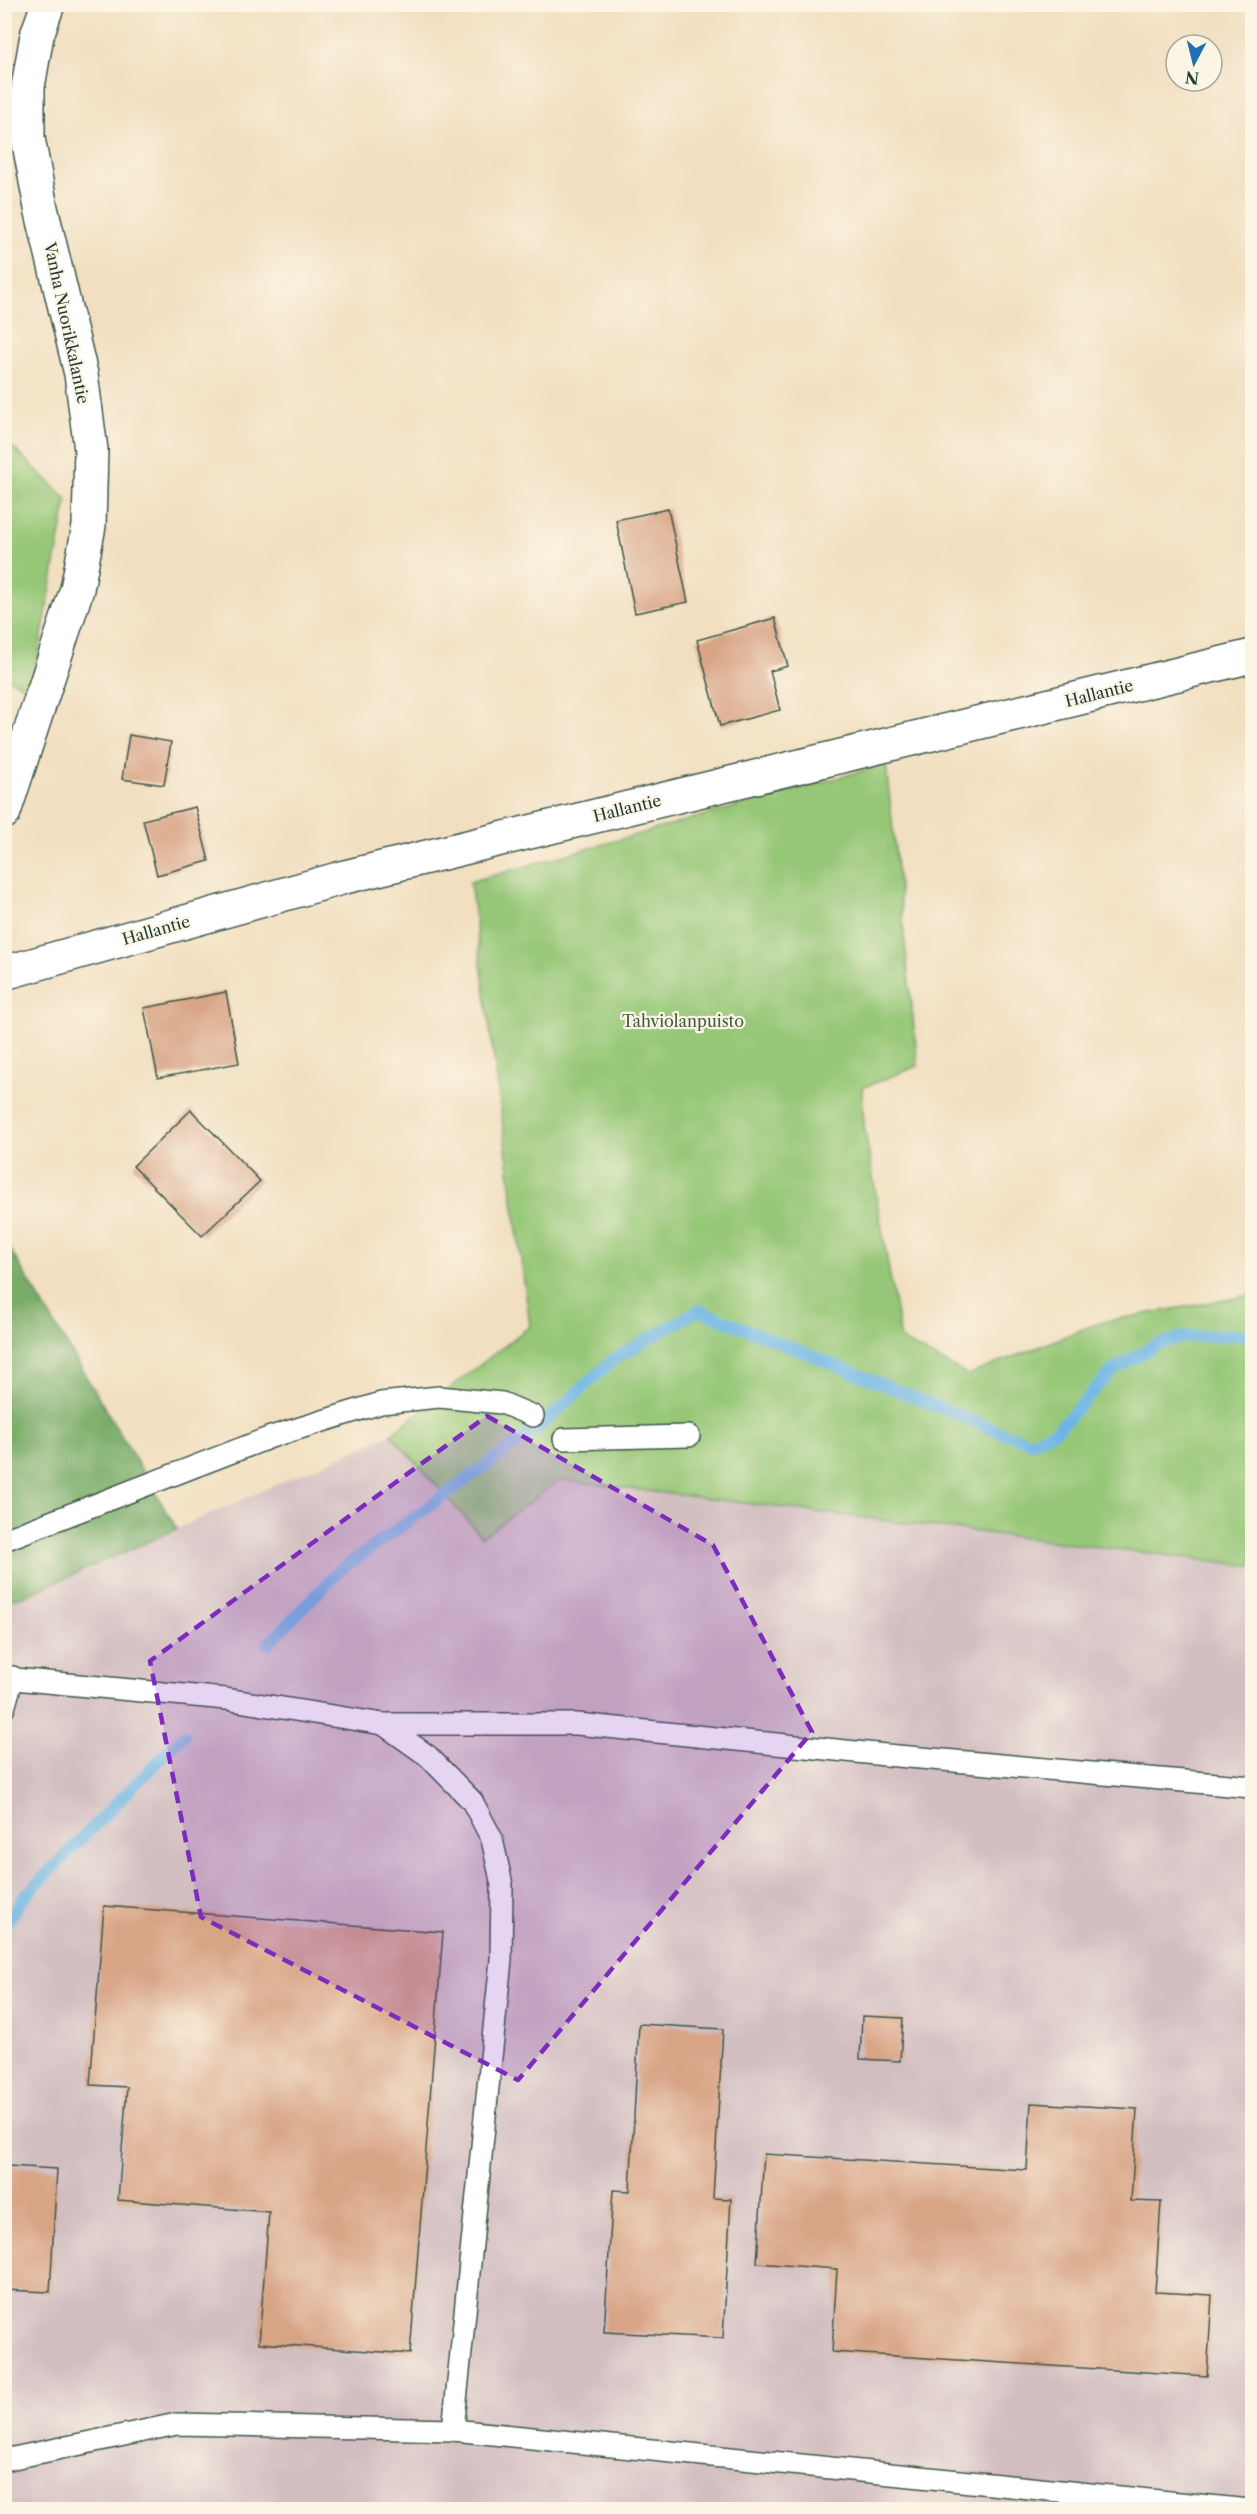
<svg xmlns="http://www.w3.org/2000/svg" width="1257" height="2514" viewBox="0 0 1257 2514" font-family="'Libre Caslon Text',serif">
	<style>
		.industrial { fill: #d2bec1 }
		.green { fill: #96c777; stroke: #5a8256; stroke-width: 1.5 }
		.forest { fill: #78ac68; stroke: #4c744e; stroke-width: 1.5 }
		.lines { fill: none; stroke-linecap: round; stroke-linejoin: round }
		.stream { stroke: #6db5e4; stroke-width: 12 }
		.building { fill: #d8a486 }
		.lane-casing { stroke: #3e5549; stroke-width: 24 }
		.street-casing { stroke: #3e5549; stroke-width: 36 }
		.lane { stroke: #fff; stroke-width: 21 }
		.street { stroke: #fff; stroke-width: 33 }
		.marked { fill: #7b2cbf; fill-opacity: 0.2; stroke: #7b2cbf; stroke-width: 4.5; stroke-dasharray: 12 8; stroke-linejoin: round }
		.labels { text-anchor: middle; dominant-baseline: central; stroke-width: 4.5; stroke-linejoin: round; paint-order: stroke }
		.street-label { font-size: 16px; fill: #1f3d34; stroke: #fcf5e5 }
		.park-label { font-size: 16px; fill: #3d6045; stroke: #fcf5e5 }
	</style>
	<rect width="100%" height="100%" fill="#fcf5e5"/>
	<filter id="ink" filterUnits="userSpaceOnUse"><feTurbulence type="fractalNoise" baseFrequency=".0167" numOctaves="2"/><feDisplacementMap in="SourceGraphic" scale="12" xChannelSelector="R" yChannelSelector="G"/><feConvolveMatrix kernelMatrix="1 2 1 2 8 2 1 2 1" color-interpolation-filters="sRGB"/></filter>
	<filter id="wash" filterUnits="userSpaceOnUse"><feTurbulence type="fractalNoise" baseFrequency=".008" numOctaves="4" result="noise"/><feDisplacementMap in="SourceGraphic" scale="24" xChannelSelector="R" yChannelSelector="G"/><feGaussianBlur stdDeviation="1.35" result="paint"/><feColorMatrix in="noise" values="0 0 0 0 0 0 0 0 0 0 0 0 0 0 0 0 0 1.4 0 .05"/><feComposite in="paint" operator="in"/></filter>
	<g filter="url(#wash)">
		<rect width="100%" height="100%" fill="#f1dfc0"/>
		<!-- industrial -->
		<polygon class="industrial" points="391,1434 482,1537 559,1480 1252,1566 1252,2509 5,2509 4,1602 29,1594"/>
		<!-- green -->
		<g class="green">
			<polygon points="4,439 67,499 32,690 5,677"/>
			<polygon points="886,764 918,1066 862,1088 864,1125 901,1340 968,1375 1101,1322 1252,1295 1252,1566 560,1480 482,1537 391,1434 530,1326 470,882"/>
		</g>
		<!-- forest -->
		<polygon class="forest" points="4,1239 177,1529 29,1594 5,1602"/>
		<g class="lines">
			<!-- stream -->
			<g class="stream">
				<polyline points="268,1644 339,1571 537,1429 614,1359 699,1310 1005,1434 1032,1442 1057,1430 1112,1371 1157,1344 1184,1337 1252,1334"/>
				<polyline points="4,1926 23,1898 184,1735"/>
			</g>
		</g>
		<g id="blocks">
			<!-- building -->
			<g class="building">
				<polygon points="668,509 688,602 635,613 616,520"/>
				<polygon points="775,618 788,666 770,671 780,710 720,726 697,640"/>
				<polygon points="129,735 171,742 164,785 122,779"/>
				<polygon points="195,807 209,861 157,875 143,820"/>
				<polygon points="226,992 239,1063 158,1078 144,1008"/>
				<polygon points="191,1110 260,1181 202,1236 133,1166"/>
				<polygon points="104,1906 443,1932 410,2354 259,2343 269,2212 118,2200 127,2087 90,2085"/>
				<polygon points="862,2016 903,2018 900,2061 860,2059"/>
				<polygon points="639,2024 723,2029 713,2198 731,2199 723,2338 604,2332 613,2190 630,2191"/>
				<polygon points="1031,2103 1137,2109 1131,2201 1161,2202 1155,2292 1212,2295 1207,2376 832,2352 837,2269 757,2263 764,2154 1027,2170"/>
				<polygon points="7,2166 57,2169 50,2292 4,2290"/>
			</g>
		</g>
	</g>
	<g filter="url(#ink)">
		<use href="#blocks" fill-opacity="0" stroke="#3e5549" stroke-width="1.5"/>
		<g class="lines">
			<!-- lane casing -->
			<g class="lane-casing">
				<g id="lane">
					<polyline points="564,1439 689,1436"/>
					<polyline points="4,1540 271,1437 381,1403 439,1397 502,1403 533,1416"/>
					<polyline points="4,1678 226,1699 383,1724 428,1756 472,1801 492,1839 502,1885 501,1960 453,2430"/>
					<polyline points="4,1708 13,1677"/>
					<polyline points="383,1724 577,1724 886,1755 1252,1787"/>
					<polyline points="4,2460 177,2424 453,2430 1249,2510"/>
				</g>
			</g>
			<!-- street casing -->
			<g class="street-casing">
				<g id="street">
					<polyline points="4,812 77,589 89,526 91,450 81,374 41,208 28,138 28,87 37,35 48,4"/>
					<polyline points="4,973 345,877 1252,656"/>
				</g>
			</g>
			<!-- lane -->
			<use href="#lane" class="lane"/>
			<!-- street -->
			<use href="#street" class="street"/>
		</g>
	</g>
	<!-- marked area -->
	<path class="marked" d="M487 1416 713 1545 812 1732 518 2080 201 1917 150 1661Z"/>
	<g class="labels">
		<!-- street labels -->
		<g class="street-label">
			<text transform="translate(67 323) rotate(78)">Vanha Nuorikkalantie</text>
			<text transform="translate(1099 693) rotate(-14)">Hallantie</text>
			<text transform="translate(627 808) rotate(-14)">Hallantie</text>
			<text transform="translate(156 930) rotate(-16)">Hallantie</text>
		</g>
		<!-- park labels -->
		<g class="park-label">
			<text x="683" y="1021">Tahviolanpuisto</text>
		</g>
	</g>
	<!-- margin -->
	<rect width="1257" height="2514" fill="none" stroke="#fcf5e5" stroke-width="24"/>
	<!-- north arrow -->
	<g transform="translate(1194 63) rotate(187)"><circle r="28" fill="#fcf5e5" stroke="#a4ab9e" stroke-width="1.5"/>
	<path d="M0-4.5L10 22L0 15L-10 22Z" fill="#1f6fb2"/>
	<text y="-9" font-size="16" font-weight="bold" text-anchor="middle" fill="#1f3d34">N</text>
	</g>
</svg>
